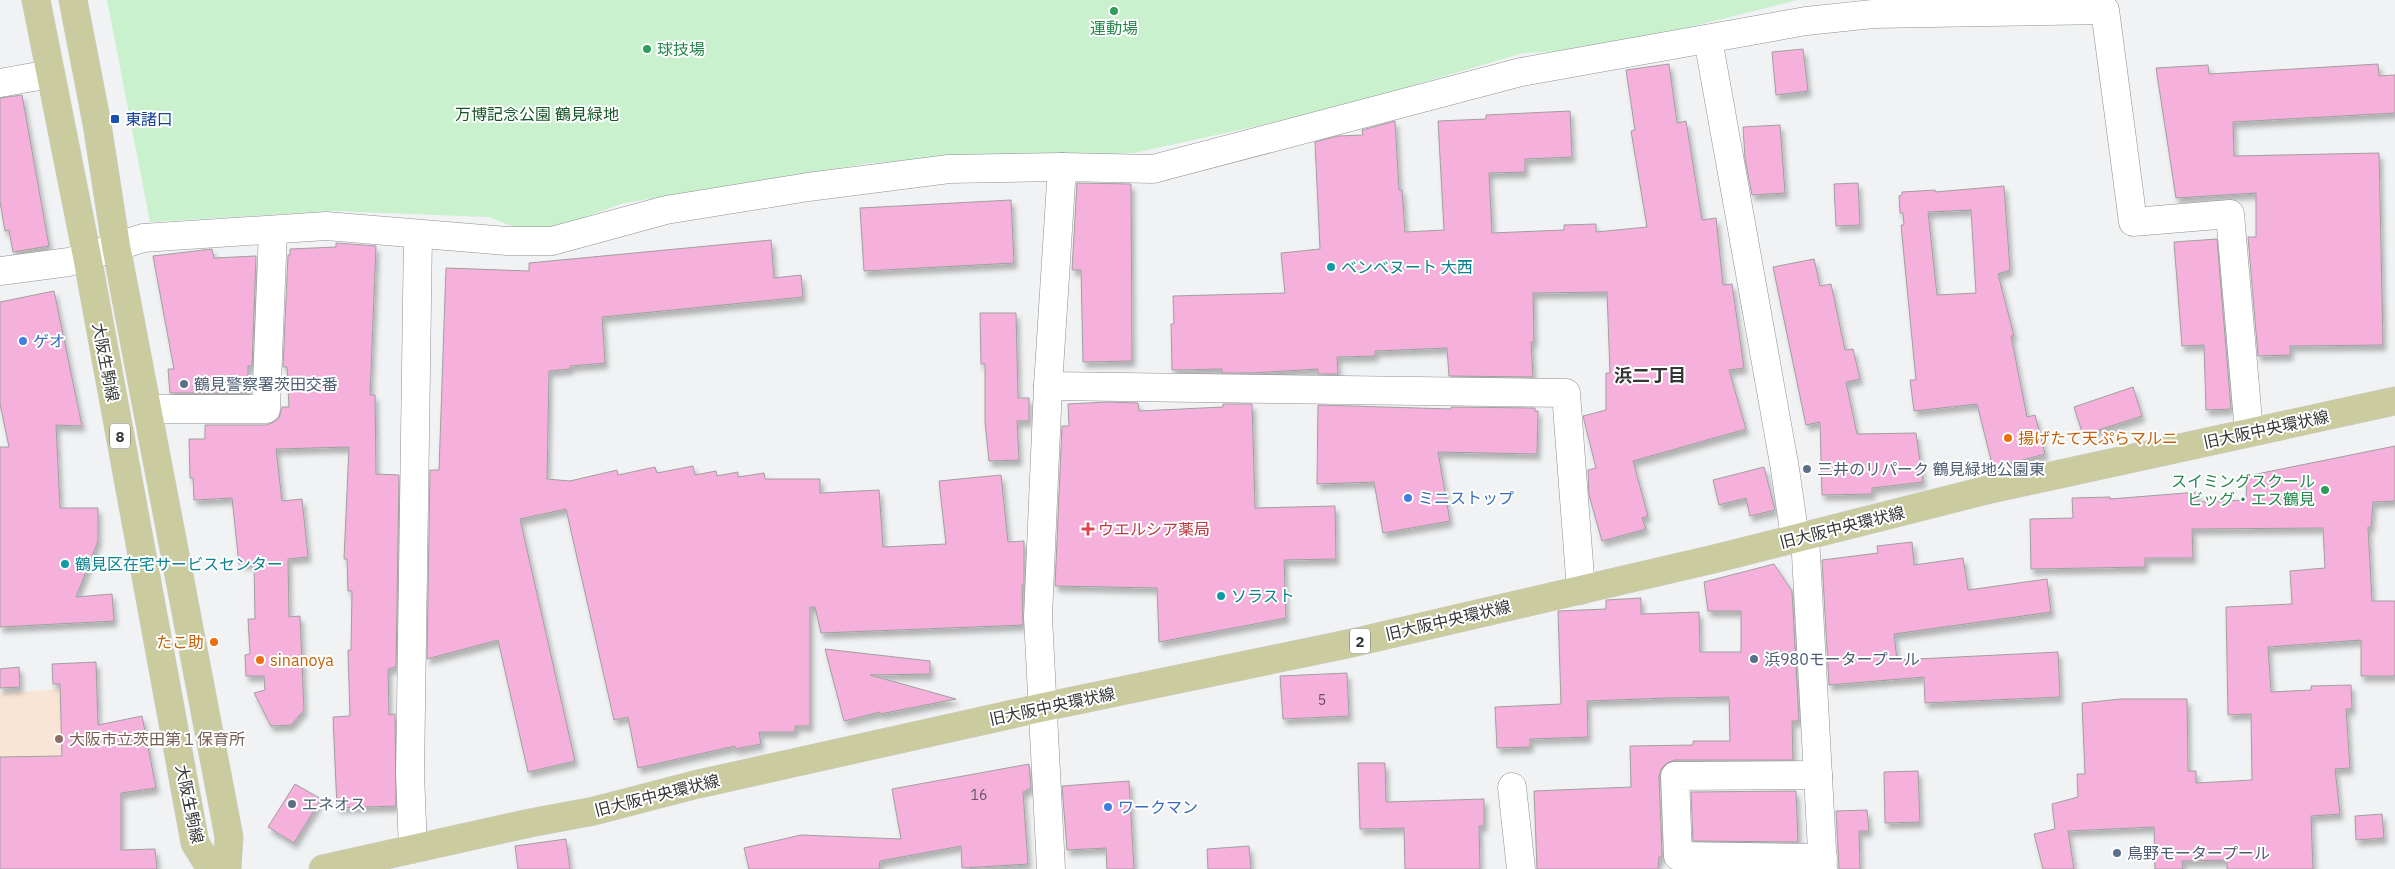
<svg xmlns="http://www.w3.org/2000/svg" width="2395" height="869" viewBox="0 0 2395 869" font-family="'IBM Plex Sans','Noto Sans JP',sans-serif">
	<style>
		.education { fill: #f8e5d5 }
		.green { fill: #c9f1ce }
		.building { fill: #f5b0db; stroke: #a09fa0; fill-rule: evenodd; filter: url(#shadow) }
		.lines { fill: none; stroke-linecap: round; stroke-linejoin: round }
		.minor-casing { stroke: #8f9091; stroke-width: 29 }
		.major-casing { stroke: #cecfcf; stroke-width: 29 }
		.minor { stroke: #fff; stroke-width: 28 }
		.major { stroke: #cbcba0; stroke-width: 28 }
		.leisure-dot { fill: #2e9e5b; stroke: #fff; stroke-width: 2 }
		.transit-dot { fill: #1a4fb4; stroke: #fff; stroke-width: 2 }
		.culture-dot { fill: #0f9aa8; stroke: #fff; stroke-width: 2 }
		.shop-dot { fill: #3f7fe0; stroke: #fff; stroke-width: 2 }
		.service-dot { fill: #5c6f8a; stroke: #fff; stroke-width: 2 }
		.food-dot { fill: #e8710a; stroke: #fff; stroke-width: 2 }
		.health-dot { fill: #e0444e; stroke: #fff; stroke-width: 2 }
		.education-dot { fill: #8d6e63; stroke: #fff; stroke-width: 2 }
		.labels { text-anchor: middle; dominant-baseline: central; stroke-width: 4; stroke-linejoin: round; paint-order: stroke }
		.number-label { font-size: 14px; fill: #64545e }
		.shield { fill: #fff; stroke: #717272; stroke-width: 1 }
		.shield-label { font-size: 15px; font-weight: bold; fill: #343535 }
		.leisure-label { font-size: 16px; fill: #27864d; stroke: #fff }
		.park-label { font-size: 16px; fill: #135626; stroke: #fff }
		.transit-label { font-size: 16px; fill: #164399; stroke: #fff; text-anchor: start }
		.culture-label { font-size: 16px; fill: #0d838f; stroke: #fff; text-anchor: start }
		.shop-label { font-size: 16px; fill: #366cbe; stroke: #fff; text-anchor: start }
		.street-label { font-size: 16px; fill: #343535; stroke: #fff }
		.service-label { font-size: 16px; fill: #4e5e75; stroke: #fff; text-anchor: start }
		.food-label { font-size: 16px; fill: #c56008; stroke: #fff; text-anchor: start }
		.health-label { font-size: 16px; fill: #be3a42; stroke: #fff; text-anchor: start }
		.education-label { font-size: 16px; fill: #785e54; stroke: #fff; text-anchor: start }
		.neighbourhood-label { font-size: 18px; font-weight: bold; fill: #343535; stroke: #fff }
	</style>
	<defs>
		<filter id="shadow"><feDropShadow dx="3" dy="5.5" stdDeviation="2.5" flood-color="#0004"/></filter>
	</defs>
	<rect width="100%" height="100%" fill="#f1f2f3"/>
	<!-- education -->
	<polygon class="education" points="95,687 100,797 0,801 0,693"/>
	<!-- green -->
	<polygon class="green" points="107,0 1798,0 1603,49 1523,53 1330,110 1134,153 870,163 624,203 557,227 519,229 489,217 334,211 150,222"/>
	<!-- building -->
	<g class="building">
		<polygon points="1803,49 1808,91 1776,95 1772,52"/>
		<polygon points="1669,64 1677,123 1686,121 1702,220 1716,218 1723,285 1732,284 1744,368 1729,370 1746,429 1633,461 1648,516 1642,518 1646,529 1602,541 1589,495 1588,470 1596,468 1583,416 1606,410 1606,373 1610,373 1607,292 1533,293 1534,342 1531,342 1533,377 1449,376 1447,348 1375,351 1375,356 1337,357 1338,374 1318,374 1318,369 1251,373 1222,373 1222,369 1172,370 1171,324 1174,324 1173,296 1285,293 1281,253 1320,249 1315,142 1338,136 1363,135 1362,130 1395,121 1399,190 1402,190 1405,232 1444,230 1438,121 1486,119 1486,115 1570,111 1572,157 1525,159 1525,172 1489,173 1492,233 1564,230 1564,225 1596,224 1596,232 1647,227 1631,131 1635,130 1626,70"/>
		<polygon points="2378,64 2379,76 2395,75 2395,113 2233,122 2234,156 2379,153 2383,345 2290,346 2290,355 2258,356 2248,237 2256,237 2256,193 2176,198 2156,68 2208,65 2209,74"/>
		<polygon points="22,95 49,246 13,252 9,230 5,231 0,202 0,98"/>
		<polygon points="1780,125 1785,193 1752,195 1745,159 1743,127"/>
		<polygon points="1077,183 1131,184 1132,361 1083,362 1081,270 1072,270"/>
		<polygon points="1858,183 1860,225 1836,226 1834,184"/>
		<path d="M2004 186 2010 270 1998 274 2014 336H2011L2027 417 2035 415 2045 454 1993 468 1977 404 1914 411 1910 380H1916L1901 225H1904L1903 213H1900L1899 196 1902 195V192L1935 190V192ZM1971 210 1976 293 1937 295 1928 212Z"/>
		<polygon points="1011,200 1014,263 864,271 860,208"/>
		<polygon points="2217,239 2231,409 2206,410 2204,345 2182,346 2174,242"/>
		<polygon points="771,240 774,278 801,275 803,297 602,317 605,363 570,366 570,369 549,371 547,479 570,481 617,470 618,475 655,467 657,473 693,466 695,475 716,471 717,476 738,472 738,477 764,473 765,479 820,479 820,493 879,490 883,547 946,544 939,481 1001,475 1008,542 1024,541 1024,585 1022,585 1023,625 821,633 815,607 810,607 810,726 795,726 795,732 759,732 761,744 735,749 735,746 638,768 628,717 614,720 566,509 520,519 575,761 528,772 498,640 427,659 430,470 439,470 446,268 529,271 529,263"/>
		<polygon points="336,243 376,246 370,395 375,395 376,474 399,475 396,667 388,669 389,715 395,714 396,806 337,808 333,717 350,716 348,650 351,650 352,591 348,591 347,559 344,559 349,447 276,449 282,501 302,499 308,557 288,559 289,617 300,616 304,710 291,725 271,726 254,693 265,690 264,676 246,676 245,655 250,654 248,619 255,619 254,563 239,564 232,498 194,500 193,478 190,478 189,439 205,439 205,425 266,425 274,422 279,418 282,407 289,407 287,367 283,367 288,255 290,255 290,249 336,247"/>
		<polygon points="212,249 214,258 256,256 252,366 248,366 248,393 170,393 168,369 174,369 153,256"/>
		<polygon points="1814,259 1820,286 1831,284 1845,350 1853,349 1860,379 1846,382 1857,434 1916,433 1923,482 1872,488 1872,494 1822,495 1820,422 1806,425 1773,267"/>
		<polygon points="54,291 82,426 56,425 60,508 98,508 98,541 76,597 112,594 114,621 0,627 0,447 9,447 0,404 0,302"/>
		<polygon points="980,313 1016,313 1018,398 1029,398 1029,421 1017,421 1019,460 989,461 985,422 985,364 981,364"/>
		<polygon points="2133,387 2142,416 2083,435 2074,407"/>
		<polygon points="1107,402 1138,403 1139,411 1223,407 1223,404 1252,404 1255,508 1335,506 1336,559 1284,560 1286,618 1159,642 1157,588 1055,586 1062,426 1069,426 1068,404"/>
		<polygon points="1318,405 1451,409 1451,407 1535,408 1535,411 1538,411 1537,454 1438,452 1450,521 1383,533 1374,482 1317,484"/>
		<polygon points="2395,446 2395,501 2373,502 2371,527 2368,527 2372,601 2395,601 2395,676 2361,676 2361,640 2268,647 2271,692 2311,690 2311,686 2351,685 2352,709 2346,709 2350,768 2335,769 2340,814 2311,816 2313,869 2227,869 2227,860 2182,861 2183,869 2155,869 2154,827 2068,831 2074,869 2043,869 2034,834 2055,829 2052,804 2078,797 2077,774 2085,774 2082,703 2121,699 2187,699 2188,771 2196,771 2196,783 2252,780 2251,714 2228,715 2226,607 2292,604 2290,571 2325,568 2323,528 2192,529 2193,558 2145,558 2145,567 2031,569 2030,519 2073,518 2072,498 2110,497 2110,499 2198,492 2198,502 2246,500 2247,476"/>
		<polygon points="1764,467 1775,510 1750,516 1746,498 1719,505 1713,480"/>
		<polygon points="1912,542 1914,565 1963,558 1968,590 2047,579 2051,612 1894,634 1897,660 2058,652 2060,697 1925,703 1924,677 1829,685 1822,560 1878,553 1877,546"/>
		<polygon points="1774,564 1792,591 1799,721 1792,721 1793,760 1675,760 1667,763 1661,769 1659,777 1662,854 1662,857 1659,857 1658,869 1537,869 1534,791 1631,787 1630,746 1693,745 1693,741 1730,741 1729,697 1668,698 1587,701 1588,737 1530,739 1530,747 1497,748 1495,707 1561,704 1558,611 1606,609 1606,600 1641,598 1641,614 1699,612 1700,652 1741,652 1741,611 1708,611 1704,582"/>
		<polygon points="825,649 930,661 930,674 870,675 956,699 880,714 880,712 844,721"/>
		<polygon points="96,662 98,725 142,716 156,788 121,793 121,850 155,849 157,869 0,869 0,757 62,756 60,684 53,684 52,664"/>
		<polygon points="19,667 20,687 0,688 0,669"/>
		<polygon points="1347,673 1349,716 1283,719 1280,676"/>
		<polygon points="1358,763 1385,763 1386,802 1484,799 1484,826 1479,826 1480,869 1405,869 1404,828 1360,829"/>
		<polygon points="1029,764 1031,788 1023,792 1028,864 962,868 961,846 880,861 879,869 749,869 744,848 801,835 901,839 892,789"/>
		<polygon points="1918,771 1920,822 1885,823 1884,772"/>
		<polygon points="1129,781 1134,869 1107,869 1106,848 1067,850 1062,786"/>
		<polygon points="295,784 321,799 294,843 268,827"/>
		<polygon points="1796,791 1798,842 1693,841 1691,792"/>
		<polygon points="1867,810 1869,831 1859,831 1860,869 1839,869 1836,811"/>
		<polygon points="2382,814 2384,838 2356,840 2355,816"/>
		<polygon points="566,839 570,869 518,869 515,846"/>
		<polygon points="1249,846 1251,869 1208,869 1207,849"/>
	</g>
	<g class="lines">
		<!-- minor casing -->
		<g class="minor-casing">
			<g id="minor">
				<polyline points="1708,39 1785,469 1795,538"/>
				<polyline points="0,83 50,74"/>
				<polyline points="0,271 69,262 143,238 326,226 507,241 552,241 666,210 808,187 949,169 1062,167"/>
				<polyline points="1048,386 1566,393 1581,590"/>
				<polyline points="149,409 266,409 273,230"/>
				<polyline points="1805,536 1823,869"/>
				<polyline points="1818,775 1675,776 1678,856 1823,858"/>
				<polyline points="1512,787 1521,869"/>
				<polyline points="413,849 410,774 418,234"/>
				<polyline points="1051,869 1038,617 1048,386 1062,167 1153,169 1521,72 1806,21 1873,14 2105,10 2133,222 2230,214 2249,432"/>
			</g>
		</g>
		<!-- major casing -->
		<g class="major-casing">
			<g id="major">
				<polyline points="36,0 87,256 195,843 211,869"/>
				<polyline points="73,0 97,124 116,246 229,837 227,869"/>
				<polyline points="323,869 530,823 594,811 694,785 1044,707 1352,643 1718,558 1991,489 2395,401"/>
			</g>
		</g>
		<!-- minor -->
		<use href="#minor" class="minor"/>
		<!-- major -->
		<use href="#major" class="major"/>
	</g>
	<!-- markers -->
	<g class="leisure-dot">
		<circle cx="1114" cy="11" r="5"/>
		<circle cx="647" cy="49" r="5"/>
		<circle cx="2325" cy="490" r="5"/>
	</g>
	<rect class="transit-dot" x="110" y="114" width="10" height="10" rx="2.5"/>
	<g class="culture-dot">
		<circle cx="1331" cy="267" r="5"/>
		<circle cx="65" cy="564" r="5"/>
		<circle cx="1221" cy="596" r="5"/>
	</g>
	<g class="shop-dot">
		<circle cx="23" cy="341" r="5"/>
		<circle cx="1408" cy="498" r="5"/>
		<circle cx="1108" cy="807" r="5"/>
	</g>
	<g class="service-dot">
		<circle cx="184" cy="384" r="5"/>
		<circle cx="1807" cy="469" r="5"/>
		<circle cx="1754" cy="659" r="5"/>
		<circle cx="292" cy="804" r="5"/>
		<circle cx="2117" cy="853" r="5"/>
	</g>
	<g class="food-dot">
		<circle cx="2008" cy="438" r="5"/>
		<circle cx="214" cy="642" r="5"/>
		<circle cx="260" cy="660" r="5"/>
	</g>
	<path class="health-dot" d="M1085.5 521.5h5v5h5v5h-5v5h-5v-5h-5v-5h5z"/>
	<circle class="education-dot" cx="59" cy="739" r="5"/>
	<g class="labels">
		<!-- number labels -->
		<g class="number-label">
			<text x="1322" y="700">5</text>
			<text x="979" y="795">16</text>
		</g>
		<!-- shield labels -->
		<g class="shield">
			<rect x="110" y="423.5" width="20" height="25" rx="4"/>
			<rect x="1350" y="628.5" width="20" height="25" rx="4"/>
		</g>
		<g class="shield-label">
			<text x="120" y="436">8</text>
			<text x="1360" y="641">2</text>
		</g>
		<!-- leisure labels -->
		<g class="leisure-label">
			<text x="1114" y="28">運動場</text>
			<text x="657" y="49" text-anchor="start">球技場</text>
			<text x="2315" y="481" text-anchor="end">スイミングスクール<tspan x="2315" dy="18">ビッグ・エス鶴見</tspan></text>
		</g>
		<!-- park labels -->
		<g class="park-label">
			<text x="537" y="114">万博記念公園 鶴見緑地</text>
		</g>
		<!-- transit labels -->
		<g class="transit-label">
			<text x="125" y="119">東諸口</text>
		</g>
		<!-- culture labels -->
		<g class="culture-label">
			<text x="1341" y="267">ベンベヌート 大西</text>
			<text x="75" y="564">鶴見区在宅サービスセンター</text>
			<text x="1231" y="596">ソラスト</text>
		</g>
		<!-- shop labels -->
		<g class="shop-label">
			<text x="33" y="341">ゲオ</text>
			<text x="1418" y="498">ミニストップ</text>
			<text x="1118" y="807">ワークマン</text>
		</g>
		<!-- street labels -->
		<g class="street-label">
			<text transform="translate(106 362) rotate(79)">大阪生駒線</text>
			<text transform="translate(2266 429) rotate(-12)">旧大阪中央環状線</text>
			<text transform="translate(1842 527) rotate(-14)">旧大阪中央環状線</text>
			<text transform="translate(1448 620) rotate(-13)">旧大阪中央環状線</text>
			<text transform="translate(1052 706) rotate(-12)">旧大阪中央環状線</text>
			<text transform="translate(657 795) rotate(-14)">旧大阪中央環状線</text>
			<text transform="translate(190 804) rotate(78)">大阪生駒線</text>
		</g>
		<!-- service labels -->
		<g class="service-label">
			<text x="194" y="384">鶴見警察署茨田交番</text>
			<text x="1817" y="469">三井のリパーク 鶴見緑地公園東</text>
			<text x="1764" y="659">浜980モータープール</text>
			<text x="302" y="804">エネオス</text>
			<text x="2127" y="853">鳥野モータープール</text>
		</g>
		<!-- food labels -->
		<g class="food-label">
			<text x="2018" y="438">揚げたて天ぷらマルニ</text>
			<text x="204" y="642" text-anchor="end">たこ助</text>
			<text x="270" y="660">sinanoya</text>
		</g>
		<!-- health labels -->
		<g class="health-label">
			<text x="1098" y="529">ウエルシア薬局</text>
		</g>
		<!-- education labels -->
		<g class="education-label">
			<text x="69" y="739">大阪市立茨田第１保育所</text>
		</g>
		<!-- neighbourhood labels -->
		<g class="neighbourhood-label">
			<text x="1650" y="375">浜二丁目</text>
		</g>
	</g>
</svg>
